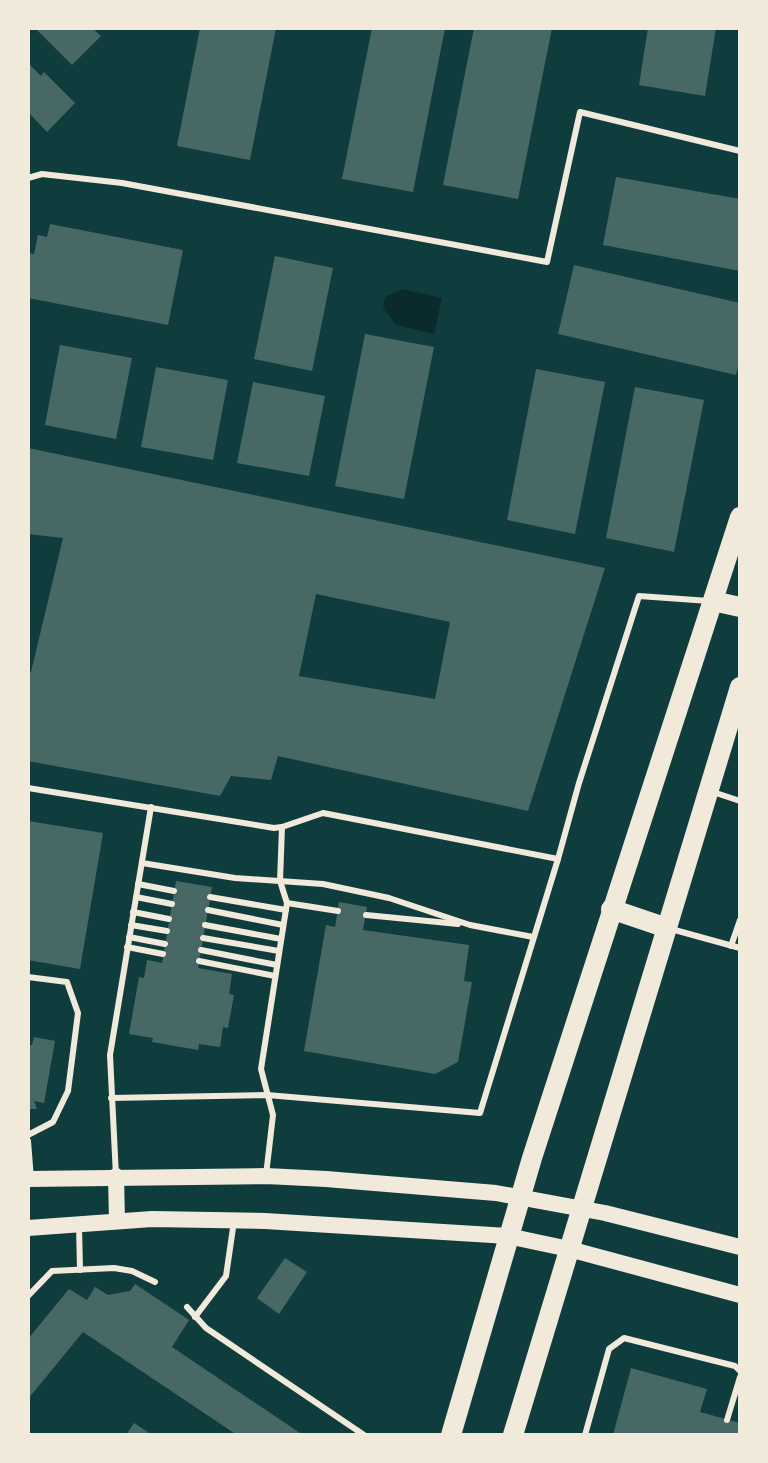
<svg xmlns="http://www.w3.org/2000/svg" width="768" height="1463" viewBox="0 0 768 1463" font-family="'PT Sans Narrow',sans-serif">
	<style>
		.water { fill: #0a2a2b }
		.building { fill: #486865; fill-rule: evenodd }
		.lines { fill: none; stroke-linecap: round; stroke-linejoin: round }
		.service { stroke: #f1e9da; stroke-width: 6 }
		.secondary { stroke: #f1e9da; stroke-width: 16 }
		.primary { stroke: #f1e9da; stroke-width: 20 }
	</style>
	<rect width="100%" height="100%" fill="#0f3d3e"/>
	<!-- water -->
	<polygon class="water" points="402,289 442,298 434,334 396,325 383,308 385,297"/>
	<!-- building -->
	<g class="building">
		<polygon points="35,28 92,28 101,36 72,65"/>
		<polygon points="200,28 276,28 250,160 177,146"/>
		<polygon points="372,28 445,28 413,192 342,179"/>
		<polygon points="474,28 552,28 518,199 443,185"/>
		<polygon points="648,28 716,28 705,96 639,85"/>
		<polygon points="28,63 41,76 44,72 75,103 47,132 28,112"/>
		<polygon points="616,177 740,199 740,271 603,245"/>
		<polygon points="50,224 183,250 168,325 28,298 28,253 34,254 38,235 47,237"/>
		<polygon points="275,256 333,268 312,371 254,359"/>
		<polygon points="574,265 740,303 740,358 736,375 558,334"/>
		<polygon points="365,334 434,347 404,499 335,486"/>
		<polygon points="60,345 132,358 116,439 45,425"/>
		<polygon points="156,367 228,380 213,460 141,447"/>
		<polygon points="536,369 605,382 575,534 507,520"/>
		<polygon points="253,382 325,396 309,476 237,463"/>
		<polygon points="635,387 704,400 674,552 606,538"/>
		<path d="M28 448 605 568 528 811 278 756 271 780 231 776 220 796 28 761V672H31L63 538 28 534ZM316 594 450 622 435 699 299 676Z"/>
		<polygon points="28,821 103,833 80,969 28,960"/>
		<polygon points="176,881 212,887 198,968 232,974 229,994 234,995 228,1028 223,1027 220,1047 199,1044 198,1050 152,1042 153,1038 129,1034 139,977 144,978 147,960 162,963"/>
		<polygon points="339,902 367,907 363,930 469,945 464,981 472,982 458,1062 435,1074 304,1051 326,925 335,927"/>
		<polygon points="34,1037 55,1041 44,1103 34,1101 37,1109 28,1109 28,1045 32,1045"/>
		<polygon points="285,1258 307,1272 279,1314 257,1298"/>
		<polygon points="135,1284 189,1320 172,1347 303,1435 237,1435 83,1332 28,1399 28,1339 69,1289 87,1300 95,1287 108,1295 130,1291"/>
		<polygon points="631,1368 707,1389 700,1412 740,1423 740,1435 613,1435"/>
		<polygon points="134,1423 152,1435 126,1435"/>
	</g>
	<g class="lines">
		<!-- service -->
		<g class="service">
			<polyline points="28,178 42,174 122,183 547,262 580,112 740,151"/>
			<polyline points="28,788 274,828 282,827 323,813 558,859 579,783 639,596 709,601"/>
			<polyline points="713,792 740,801"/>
			<polyline points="142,863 235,878 323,884 389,898 470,925 533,937"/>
			<polyline points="138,884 174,891"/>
			<polyline points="136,897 172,904"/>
			<polyline points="210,897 286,910"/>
			<polyline points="287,903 338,911"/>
			<polyline points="208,910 283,925"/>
			<polyline points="133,912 169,919"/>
			<polyline points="366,915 458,924"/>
			<polyline points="131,925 167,931"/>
			<polyline points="205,925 281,939"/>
			<polyline points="671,929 740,948"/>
			<polyline points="129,937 165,944"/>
			<polyline points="203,938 279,951"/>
			<polyline points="731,946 740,920"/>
			<polyline points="127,947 163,954"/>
			<polyline points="201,950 277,965"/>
			<polyline points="199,961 275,976"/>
			<polyline points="28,977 67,982 78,1013 68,1091 53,1122 28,1135"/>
			<polyline points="111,1098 267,1095 480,1113 558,859"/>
			<polyline points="28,1141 31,1179"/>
			<polyline points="266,1175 273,1115 261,1069 287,903 280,881 282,827"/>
			<polyline points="116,1176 110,1055 151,807"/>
			<polyline points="79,1225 80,1270"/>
			<polyline points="28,1296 52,1271 114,1268 132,1271 155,1282"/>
			<polyline points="187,1307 206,1328 364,1435"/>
			<polyline points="195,1317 226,1276 234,1221"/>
			<polyline points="727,1420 740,1377"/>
			<polyline points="585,1435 609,1349 624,1338 735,1366 740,1371"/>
		</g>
		<!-- secondary -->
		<g class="secondary">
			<polyline points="116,1176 117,1221"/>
			<polyline points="28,1179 266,1176 326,1179 496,1193 605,1213 740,1247"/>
			<polyline points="28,1228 152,1219 265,1221 508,1236 569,1249 740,1295"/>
		</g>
		<!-- primary -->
		<g class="primary">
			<polyline points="713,601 740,607"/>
			<polyline points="611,909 667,928"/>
			<polyline points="451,1435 532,1158 740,517"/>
			<polyline points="513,1435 740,687"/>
		</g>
	</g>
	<!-- border -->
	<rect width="768" height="1463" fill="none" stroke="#f1e9da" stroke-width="60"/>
</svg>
